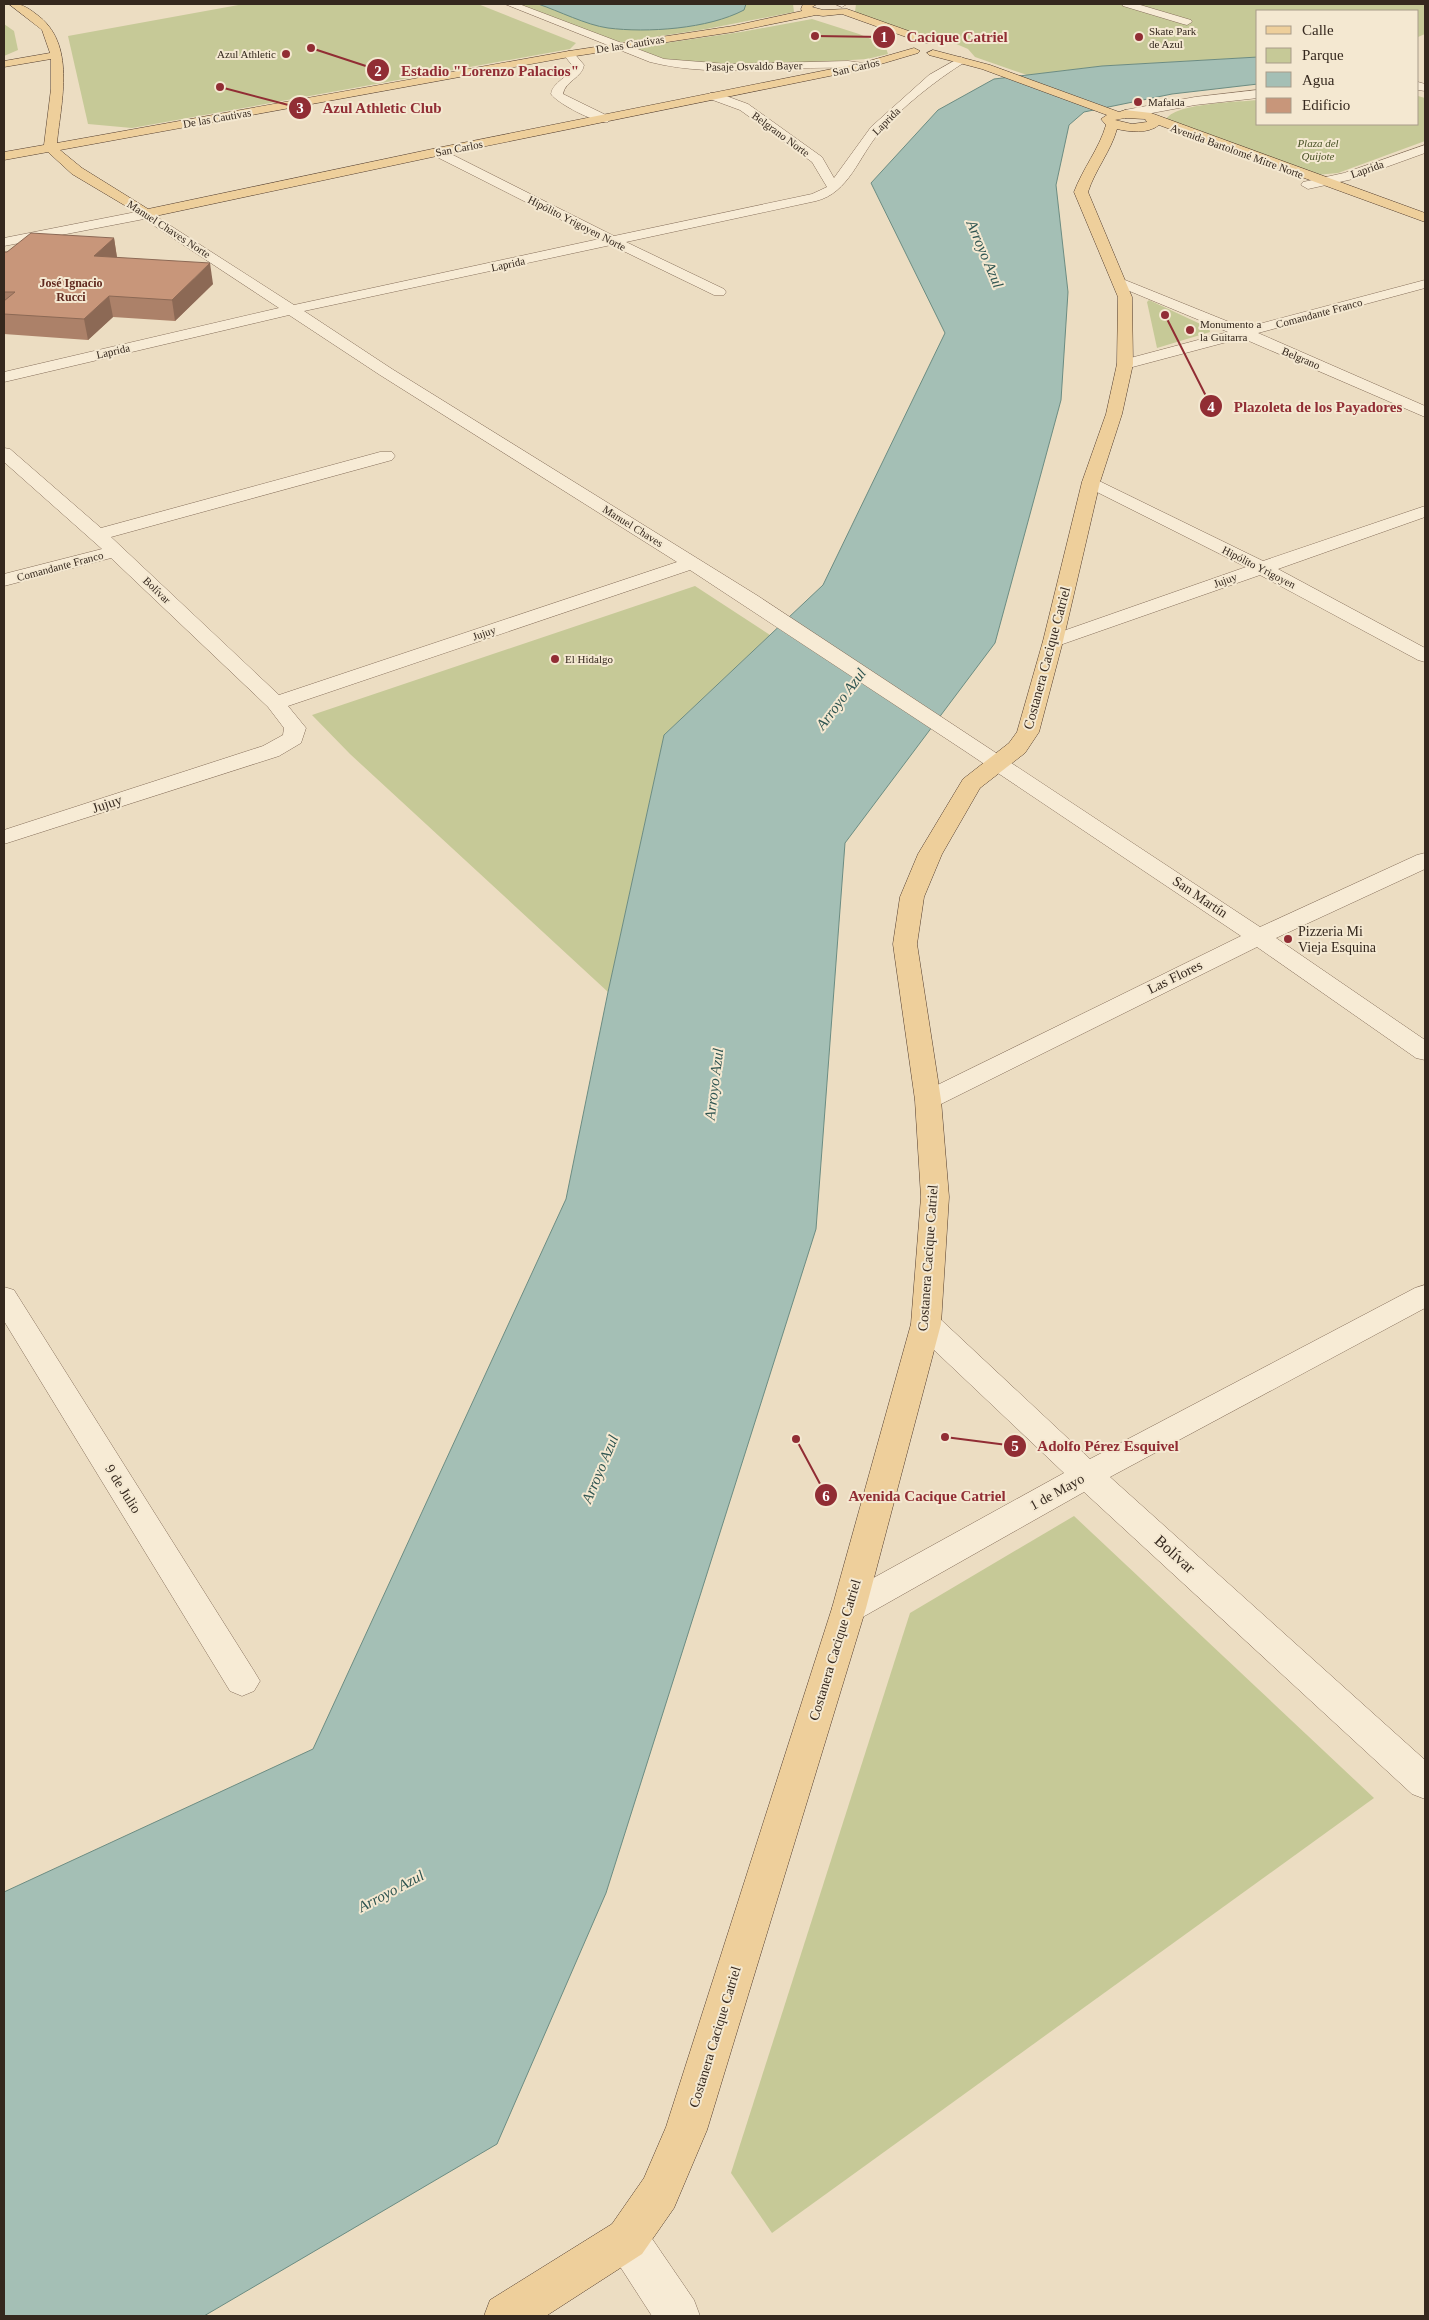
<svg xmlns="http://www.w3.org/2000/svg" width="1429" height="2320" viewBox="0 0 1429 2320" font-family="'Times New Roman',serif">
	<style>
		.green { fill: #c6c997 }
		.water { fill: #a4bfb5; stroke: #6c8c82 }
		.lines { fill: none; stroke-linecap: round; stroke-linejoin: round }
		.minor-casing { stroke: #856e5a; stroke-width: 1 }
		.major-casing { stroke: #533d2e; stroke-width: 1 }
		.minor { fill: #f7ebd5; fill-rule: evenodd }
		.major { fill: #eecf9b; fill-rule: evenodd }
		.wall { fill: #ac8169 }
		.shaded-wall { fill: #8c6955 }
		.building { fill: #c8967a; stroke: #8c6955 }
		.poi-dot { fill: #912d34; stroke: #f4e8d1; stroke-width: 2 }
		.labels { text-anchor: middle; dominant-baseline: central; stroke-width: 4; stroke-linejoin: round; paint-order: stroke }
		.far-poi-label { font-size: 11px; fill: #35281e; stroke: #f4e8d1; text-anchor: start }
		.far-street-label { font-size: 11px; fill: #35281e; stroke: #f4e8d1 }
		.far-park-label { font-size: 11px; font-style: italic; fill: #485125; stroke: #f4e8d1 }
		.far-neighbourhood-label { font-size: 12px; font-weight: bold; fill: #60291f; stroke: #f4e8d1 }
		.street-label { font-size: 14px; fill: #35281e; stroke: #f4e8d1 }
		.poi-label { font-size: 14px; fill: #35281e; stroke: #f4e8d1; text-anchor: start }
		.water-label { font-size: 15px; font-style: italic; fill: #2e5450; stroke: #f4e8d1 }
		.near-street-label { font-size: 16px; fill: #35281e; stroke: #f4e8d1 }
		.leader { fill: none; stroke: #912d34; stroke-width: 2 }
		.callout-dot { fill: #912d34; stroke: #f4e8d1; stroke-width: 2 }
		.mark-label { font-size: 15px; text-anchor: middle; font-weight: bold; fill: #fff }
		.callout-label { font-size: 15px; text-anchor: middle; font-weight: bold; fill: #912d34; stroke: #f4e8d1; stroke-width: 4; stroke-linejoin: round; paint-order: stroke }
	</style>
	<rect width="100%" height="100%" fill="#ecddc2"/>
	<!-- green -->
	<g class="green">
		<polygon points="244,4 478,4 576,43 570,49 132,128 88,124 68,36"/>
		<polygon points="518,4 793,4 794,12 706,29 616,43"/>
		<polygon points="856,4 1425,4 1425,34 1418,37 1418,11 1258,11 1258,57 1102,66 1027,75 975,57 968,49 954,43 926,40 855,12"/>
		<polygon points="812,19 859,34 885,45 888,54 867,59 759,66 681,64 631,48 741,32"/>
		<polygon points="4,24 14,31 18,50 4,56"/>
		<path d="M1418 96 1425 98V141L1338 173 1316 175 1166 120C1173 103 1239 102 1258 100V124H1418Z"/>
		<polygon points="1149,300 1209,328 1210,332 1157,348 1147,302"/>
		<polygon points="695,586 770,635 664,735 608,992 350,754 312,715"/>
		<polygon points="1074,1516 1374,1798 772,2233 731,2173 910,1613"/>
	</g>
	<!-- water -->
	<g class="water">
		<path d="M538 4H746L744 10C708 29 647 33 608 28 586 25 559 11 538 4Z"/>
		<polygon points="1258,57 1258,84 1172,94 1084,112 1069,125 1056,185 1068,292 1061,400 995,643 845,843 816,1229 606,1893 497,2144 204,2316 4,2316 4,1892 313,1749 566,1199 608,992 664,735 823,585 945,333 871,183 938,110 994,79 1102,66"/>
	</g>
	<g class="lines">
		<!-- minor casing -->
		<g class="minor-casing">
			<g id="minor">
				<path d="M505 4H519L664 59 727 64 848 61 864 63 870 66 864 69C793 63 721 80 650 62Z"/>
				<polygon points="835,4 847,4 842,7"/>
				<polygon points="1122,4 1137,4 1191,20 1192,22 1187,25 1183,24 1123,6"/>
				<path d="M569 51 573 52 584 65C582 78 565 81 563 94L608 116 610 119 608 122C597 124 558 104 551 94 553 81 570 78 572 65L563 54Z"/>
				<path d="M961 57 967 60 965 62C936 80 902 107 879 133 859 156 849 193 816 201L626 242 724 289 726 292 724 295H714L611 245 304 311 392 369 758 596 1260 927 1417 855 1425 853V869L1276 938 1425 1040V1060L1416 1058 1257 947 937 1106 928 1108 919 1106 915 1100 919 1094 1241 936 965 751 690 570 288 706 306 728 301 743 279 756 4 844V830L263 746 283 735 284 728 268 707 111 558 4 586V574L102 549 4 462V448L10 449 101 528 380 452H392L395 456 392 460 111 537 279 695 677 562 380 375 289 315 4 382V372L279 308 144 219 4 246V238L146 210 294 305 599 239 433 155 431 152 433 149H441L614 236 812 194 827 187 812 162 740 110 710 99 708 96 710 93H718L748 104 822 157 834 178 871 127 929 75Z"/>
				<polygon points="1418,82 1425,84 1425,91 1418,90"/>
				<polygon points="1258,90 1258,98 1195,105 1125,118 1119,114 1125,110 1195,97"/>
				<polygon points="1425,145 1425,153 1353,179 1308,189 1301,185 1303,182 1344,173"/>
				<polygon points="1120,278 1244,328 1425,280 1425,288 1258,333 1425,406 1425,417 1242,338 1125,369 1119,367 1117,364 1119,361 1228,332 1115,285 1113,282"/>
				<polygon points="1091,477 1263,561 1425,506 1425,517 1278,569 1425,648 1425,662 1418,660 1260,575 1060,645 1053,647 1046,645 1043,641 1046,637 1246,567 1085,486 1082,482 1085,478"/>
				<polygon points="1425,1285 1425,1308 1110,1477 1425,1760 1425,1799 1412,1794 1084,1492 861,1618 849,1622 837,1618 832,1608 837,1598 1064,1473 915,1332 911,1324 915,1316 926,1313 937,1316 1090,1459 1415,1288"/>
				<polygon points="4,1287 14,1290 254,1671 260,1681 254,1691 242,1696 230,1691 4,1321"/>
				<polygon points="627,2217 642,2224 694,2300 700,2316 652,2316 612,2254 605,2239 612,2224"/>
			</g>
		</g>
		<!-- major casing -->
		<g class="major-casing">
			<g id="major">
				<path d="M9 4C20 3 27 7 36 14 77 43 61 101 57 143L569 51 733 26 802 11 801 9 803 4H817L812 7 823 10 847 9 931 39 933 41 931 43H923L842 14 823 16 816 15 733 32 569 57 60 150 82 168 148 209 437 148 862 63 914 48 920 51 918 53 864 69 437 156 146 218 72 174 48 152 4 160V152L44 145 51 89V59L4 67V61L50 53 42 30Z"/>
				<path d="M933 50 990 65 1119 112 1125 110 1151 113 1425 213V222L1159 125C1148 134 1130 132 1117 129 1111 151 1095 170 1088 192L1132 297 1133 364 1122 414 1100 482 1063 641 1039 732 1025 753 980 788 942 854 924 897 917 944 941 1100 949 1197 941 1324 866 1608 707 2130 674 2208 642 2254 546 2316H484L490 2300 612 2224 644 2178 666 2127 832 1608 911 1324 921 1197 915 1100 893 944 900 897 918 854 963 779 1009 743 1017 732 1043 641 1082 482 1106 414 1117 364 1118 297 1074 192C1083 168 1099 149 1106 125L1101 119 1107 115 982 69 929 55 927 53ZM1125 118 1145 119 1147 122 1132 124 1115 120Z"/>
			</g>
		</g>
		<!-- minor -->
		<use href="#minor" class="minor"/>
		<!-- major -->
		<use href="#major" class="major"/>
	</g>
	<!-- wall -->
	<polygon class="wall" points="114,238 117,257 213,284 175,321 113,317 88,340 4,334 4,252"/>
	<!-- shaded-wall -->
	<g class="shaded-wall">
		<polygon points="114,238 117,258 94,256"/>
		<polygon points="210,263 213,284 175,321 172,300"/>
		<polygon points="109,296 113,317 88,340 84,319"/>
	</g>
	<!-- building -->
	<polygon class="building" points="31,233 114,238 94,256 210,263 172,300 109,296 84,319 4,314 4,301 15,292 4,292 4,252 7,252"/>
	<!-- markers -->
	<g class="poi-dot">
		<circle cx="1139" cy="37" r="5"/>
		<circle cx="286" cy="54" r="5"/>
		<circle cx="1138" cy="102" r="5"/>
		<circle cx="1190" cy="330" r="5"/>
		<circle cx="555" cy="659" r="5"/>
		<circle cx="1288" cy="939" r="5"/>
	</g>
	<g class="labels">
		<!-- far-poi labels -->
		<g class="far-poi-label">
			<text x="1149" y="31">Skate Park<tspan x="1149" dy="13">de Azul</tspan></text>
			<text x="276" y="54" text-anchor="end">Azul Athletic</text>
			<text x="1148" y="102">Mafalda</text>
			<text x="1200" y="324">Monumento a<tspan x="1200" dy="13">la Guitarra</tspan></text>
			<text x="565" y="659">El Hidalgo</text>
		</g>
		<!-- far-street labels -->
		<g class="far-street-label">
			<text transform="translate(630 44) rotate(-9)">De las Cautivas</text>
			<text transform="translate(754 66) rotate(-1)">Pasaje Osvaldo Bayer</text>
			<text transform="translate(856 67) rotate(-13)">San Carlos</text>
			<text transform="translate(217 118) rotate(-10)">De las Cautivas</text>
			<text transform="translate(886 121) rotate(-45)">Laprida</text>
			<text transform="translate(781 134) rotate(36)">Belgrano Norte</text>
			<text transform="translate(459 148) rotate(-11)">San Carlos</text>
			<text transform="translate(1237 151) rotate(20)">Avenida Bartolomé Mitre Norte</text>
			<text transform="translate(1367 169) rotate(-19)">Laprida</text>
			<text transform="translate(577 223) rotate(27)">Hipólito Yrigoyen Norte</text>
			<text transform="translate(169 229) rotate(33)">Manuel Chaves Norte</text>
			<text transform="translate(508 264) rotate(-12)">Laprida</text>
			<text transform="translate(1319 313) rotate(-15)">Comandante Franco</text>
			<text transform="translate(113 351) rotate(-13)">Laprida</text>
			<text transform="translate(1301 358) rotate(23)">Belgrano</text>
			<text transform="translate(633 526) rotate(32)">Manuel Chaves</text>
			<text transform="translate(60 566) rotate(-15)">Comandante Franco</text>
			<text transform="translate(1259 567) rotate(27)">Hipólito Yrigoyen</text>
			<text transform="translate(1225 580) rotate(-20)">Jujuy</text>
			<text transform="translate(157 590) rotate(44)">Bolívar</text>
			<text transform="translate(484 633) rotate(-18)">Jujuy</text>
		</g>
		<!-- far-park labels -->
		<g class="far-park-label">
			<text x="1318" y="143">Plaza del<tspan x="1318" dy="13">Quijote</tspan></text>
		</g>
		<!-- far-neighbourhood labels -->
		<g class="far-neighbourhood-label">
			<text x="71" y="283">José Ignacio<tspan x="71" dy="14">Rucci</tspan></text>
		</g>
		<!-- street labels -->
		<g class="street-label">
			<text transform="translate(1047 658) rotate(-75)">Costanera Cacique Catriel</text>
			<text transform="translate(107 804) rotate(-18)">Jujuy</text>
			<text transform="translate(1200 897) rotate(34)">San Martín</text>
			<text transform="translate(1175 977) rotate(-26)">Las Flores</text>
			<text transform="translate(928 1258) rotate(-86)">Costanera Cacique Catriel</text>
			<text transform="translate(123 1489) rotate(58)">9 de Julio</text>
			<text transform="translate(1057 1492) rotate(-29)">1 de Mayo</text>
			<text transform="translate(835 1650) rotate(-73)">Costanera Cacique Catriel</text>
			<text transform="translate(715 2037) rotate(-73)">Costanera Cacique Catriel</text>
		</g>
		<!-- poi labels -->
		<g class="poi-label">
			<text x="1298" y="931">Pizzeria Mi<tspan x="1298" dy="16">Vieja Esquina</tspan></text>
		</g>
		<!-- water labels -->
		<g class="water-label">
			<text transform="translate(985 254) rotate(67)">Arroyo Azul</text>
			<text transform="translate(841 699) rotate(-53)">Arroyo Azul</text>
			<text transform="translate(714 1084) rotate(-83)">Arroyo Azul</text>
			<text transform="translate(600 1469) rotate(-67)">Arroyo Azul</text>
			<text transform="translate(391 1891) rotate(-28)">Arroyo Azul</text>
		</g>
		<!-- near-street labels -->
		<g class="near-street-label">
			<text transform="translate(1175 1554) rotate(42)">Bolívar</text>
		</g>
	</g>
	<!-- callouts -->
	<path class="leader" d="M815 36L884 37M311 48L378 70M220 87L300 108M1165 315L1211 406M945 1437L1015 1446M796 1439L826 1495"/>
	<g class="callout-dot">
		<circle cx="815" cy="36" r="5"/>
		<circle cx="311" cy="48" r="5"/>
		<circle cx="220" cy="87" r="5"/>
		<circle cx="1165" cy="315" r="5"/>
		<circle cx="945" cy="1437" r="5"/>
		<circle cx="796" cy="1439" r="5"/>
		<circle cx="884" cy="37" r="12"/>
		<circle cx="378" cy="70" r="12"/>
		<circle cx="300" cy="108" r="12"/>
		<circle cx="1211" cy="406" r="12"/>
		<circle cx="1015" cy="1446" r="12"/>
		<circle cx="826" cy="1495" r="12"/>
	</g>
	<g class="mark-label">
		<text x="884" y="42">1</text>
		<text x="378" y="76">2</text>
		<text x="300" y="113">3</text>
		<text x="1211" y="412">4</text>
		<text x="1015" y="1451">5</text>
		<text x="826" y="1501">6</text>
	</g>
	<g class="callout-label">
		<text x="957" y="42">Cacique Catriel</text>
		<text x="490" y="76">Estadio "Lorenzo Palacios"</text>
		<text x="382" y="113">Azul Athletic Club</text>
		<text x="1318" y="412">Plazoleta de los Payadores</text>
		<text x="1108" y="1451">Adolfo Pérez Esquivel</text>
		<text x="927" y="1501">Avenida Cacique Catriel</text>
	</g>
	<!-- border -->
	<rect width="1429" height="2320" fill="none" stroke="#35281e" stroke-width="10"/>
	<!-- legend -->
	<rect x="1256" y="10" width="162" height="115" fill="#f4e8d1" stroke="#a89b89"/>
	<rect x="1266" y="26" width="25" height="8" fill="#eecf9b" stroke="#a89b89"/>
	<text x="1302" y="35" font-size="15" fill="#35281e">Calle</text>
	<rect x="1266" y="48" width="25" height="15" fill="#c6c997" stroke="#a89b89"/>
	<text x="1302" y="60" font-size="15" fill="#35281e">Parque</text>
	<rect x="1266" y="72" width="25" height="15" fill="#a4bfb5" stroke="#a89b89"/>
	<text x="1302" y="85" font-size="15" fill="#35281e">Agua</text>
	<rect x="1266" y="98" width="25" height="15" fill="#c8967a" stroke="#a89b89"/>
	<text x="1302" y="110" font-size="15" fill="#35281e">Edificio</text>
</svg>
